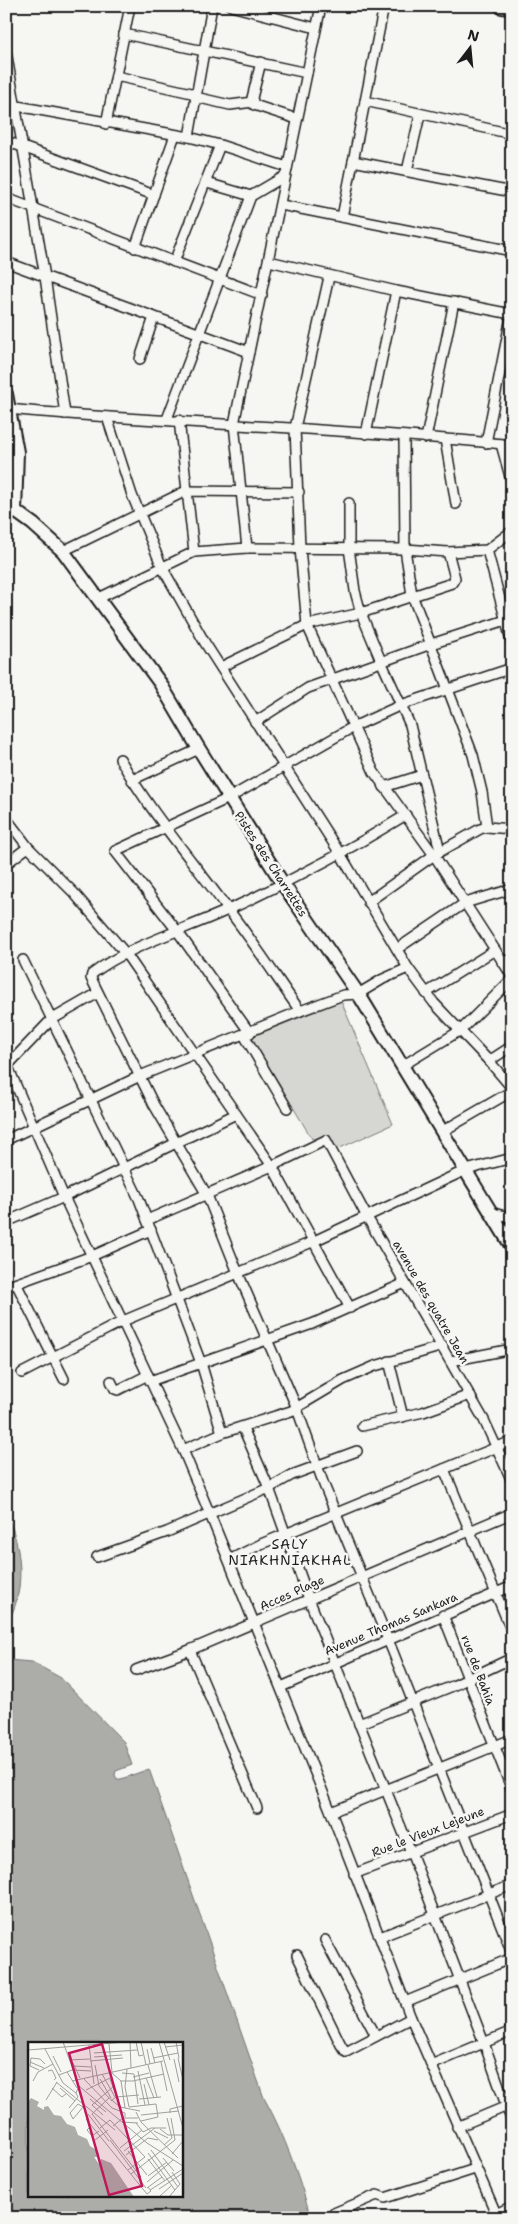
<svg xmlns="http://www.w3.org/2000/svg" width="518" height="2224" viewBox="0 0 518 2224" font-family="'Shantell Sans',sans-serif">
	<style>
		.green { fill: #d6d6d2; stroke: #797977 }
		.water { fill: #acaca9; stroke: #727271; fill-rule: evenodd }
		.lines { fill: none; stroke-linecap: round; stroke-linejoin: round }
		.minor-casing { stroke: #1c1c1c; stroke-width: 12 }
		.secondary-casing { stroke: #1c1c1c; stroke-width: 16 }
		.primary-casing { stroke: #1c1c1c; stroke-width: 18 }
		.minor { stroke: #f6f6f2; stroke-width: 9 }
		.secondary { stroke: #f6f6f2; stroke-width: 12 }
		.primary { stroke: #f6f6f2; stroke-width: 14 }
		.labels { text-anchor: middle; dominant-baseline: central; stroke-width: 5; stroke-linejoin: round; paint-order: stroke }
		.street-label { font-size: 12px; fill: #1c1c1c; stroke: #f6f6f2 }
		.neighbourhood-label { font-size: 14px; letter-spacing: 1px; fill: #1c1c1c; stroke: #f6f6f2 }
		.inset-road { fill: none; stroke: #9f9f9c; stroke-width: 1 }
		.view { fill: #c2185b; fill-opacity: 0.15; stroke: #c2185b; stroke-width: 2.5 }
		.inset-edge { fill: none; stroke: #1c1c1c; stroke-width: 2.5 }
	</style>
	<rect width="100%" height="100%" fill="#f6f6f2"/>
	<filter id="ink" filterUnits="userSpaceOnUse"><feTurbulence type="fractalNoise" baseFrequency=".02" numOctaves="2"/><feDisplacementMap in="SourceGraphic" scale="10" xChannelSelector="R" yChannelSelector="G"/><feConvolveMatrix kernelMatrix="1 2 1 2 8 2 1 2 1" color-interpolation-filters="sRGB"/></filter>
	<g filter="url(#ink)">
		<!-- green -->
		<polygon class="green" points="341,1001 393,1124 340,1148 324,1139 312,1139 251,1037"/>
		<!-- water -->
		<g class="water">
			<path d="M6 1513C22 1546 27 1592 6 1625Z"/>
			<path d="M8 1660 32 1662 61 1678 124 1742 132 1765 116 1771 115 1775 117 1779H121L149 1769 264 2098C285 2135 299 2177 311 2218H6ZM29 2043H181V2195H29Z"/>
		</g>
		<g class="lines">
			<!-- minor casing -->
			<g class="minor-casing">
				<g id="minor">
					<polyline points="231,6 316,28"/>
					<polyline points="124,34 307,73"/>
					<polyline points="6,51 45,277 65,414"/>
					<polyline points="261,62 252,98 254,105 297,119"/>
					<polyline points="116,76 196,94"/>
					<polyline points="195,97 230,105 253,102"/>
					<polyline points="365,101 512,134"/>
					<polyline points="6,104 189,137 220,145 287,167"/>
					<polyline points="106,124 130,6"/>
					<polyline points="189,137 212,6"/>
					<polyline points="6,141 154,195"/>
					<polyline points="353,161 512,192"/>
					<polyline points="407,171 420,115"/>
					<polyline points="207,183 251,196"/>
					<polyline points="6,198 262,295"/>
					<polyline points="281,205 512,251"/>
					<polyline points="342,217 384,6"/>
					<polyline points="135,248 175,135"/>
					<polyline points="269,261 396,291 511,314"/>
					<polyline points="6,262 249,352"/>
					<polyline points="174,262 220,145"/>
					<polyline points="329,277 295,428 300,548 307,625 374,772 434,855 512,976"/>
					<polyline points="140,359 154,317"/>
					<path d="M6 409C174 424 344 428 512 445"/>
					<polyline points="107,417 132,495 162,567 205,643 341,855 408,968 434,1003 489,1061 512,1088"/>
					<polyline points="167,419 251,196 285,176"/>
					<polyline points="179,420 194,552"/>
					<polyline points="366,434 396,291"/>
					<polyline points="404,436 405,549 412,595 473,755 482,792 487,827"/>
					<polyline points="426,438 454,302"/>
					<polyline points="445,439 456,504"/>
					<polyline points="486,443 512,312"/>
					<polyline points="501,444 512,484"/>
					<polyline points="349,503 349,548 355,591 361,613 381,661 410,725 440,851"/>
					<polyline points="6,521 15,511"/>
					<polyline points="247,548 234,424 321,6"/>
					<polyline points="487,550 512,644"/>
					<polyline points="63,551 186,491 299,492"/>
					<polyline points="99,598 194,552 247,548 405,549 448,552 487,550 512,531"/>
					<polyline points="221,667 307,625 361,613 452,583 455,578 448,552"/>
					<polyline points="255,722 308,688 431,644 506,620"/>
					<path d="M120 759C150 812 191 859 227 908 253 941 276 977 300 1011"/>
					<polyline points="132,780 199,749"/>
					<polyline points="384,787 422,775"/>
					<path d="M406 815C349 850 291 881 230 909 185 930 132 944 92 974L91 978 154 1105 207 1195 238 1273 296 1406 324 1485 393 1652 512 1953"/>
					<polyline points="6,818 28,847 74,893 126,954 272,1166 350,1308"/>
					<polyline points="6,864 28,847"/>
					<polyline points="368,902 434,855 480,829 487,827 512,829"/>
					<polyline points="397,949 465,903 512,889"/>
					<polyline points="23,960 139,1199 201,1363 222,1433"/>
					<polyline points="502,962 512,959"/>
					<polyline points="426,993 495,950"/>
					<polyline points="250,1033 178,932 115,851 229,798 353,727 401,705 512,668"/>
					<polyline points="244,1035 287,1108"/>
					<polyline points="489,1061 512,1046"/>
					<polyline points="6,1062 64,1197 183,1450 209,1512 331,1812 411,2018 498,2218"/>
					<polyline points="8,1065 51,1020 98,993"/>
					<polyline points="402,1066 461,1030 512,979"/>
					<polyline points="443,1131 512,1091"/>
					<polyline points="6,1140 140,1076 300,1011 343,995 358,994 383,979 408,968"/>
					<polyline points="490,1212 512,1218"/>
					<polyline points="147,1220 272,1166 326,1140 367,1217 484,1420 512,1481"/>
					<polyline points="6,1222 64,1197 236,1114"/>
					<polyline points="17,1285 64,1379"/>
					<polyline points="6,1287 92,1256 151,1230"/>
					<polyline points="389,1361 403,1417"/>
					<polyline points="451,1361 512,1349"/>
					<polyline points="22,1373 123,1321 312,1242 466,1170 512,1158"/>
					<polyline points="111,1381 115,1389 118,1390 148,1375"/>
					<polyline points="150,1381 312,1324 405,1283"/>
					<polyline points="362,1426 423,1412 470,1395"/>
					<polyline points="243,1428 269,1488 309,1599 411,1852 484,2043 512,2122"/>
					<polyline points="183,1450 222,1433 291,1411 343,1380 375,1366 443,1346"/>
					<polyline points="444,1469 512,1632"/>
					<polyline points="97,1557 167,1532 269,1488 292,1475 357,1451"/>
					<polyline points="229,1560 261,1544 512,1441"/>
					<polyline points="443,1615 512,1790"/>
					<polyline points="190,1650 257,1808"/>
					<polyline points="136,1670 190,1650 512,1513"/>
					<polyline points="281,1687 512,1586"/>
					<polyline points="359,1724 455,1685 512,1658"/>
					<polyline points="331,1812 512,1739"/>
					<polyline points="354,1874 512,1814"/>
					<polyline points="380,1937 512,1885"/>
					<polyline points="325,1940 376,2036"/>
					<polyline points="297,1955 341,2045 346,2052 411,2018"/>
					<polyline points="405,2002 512,1958"/>
					<polyline points="431,2065 512,2031"/>
					<polyline points="457,2127 512,2104"/>
					<polyline points="334,2213 377,2195 385,2198 475,2169"/>
					<polyline points="496,2214 512,2206"/>
				</g>
			</g>
			<!-- secondary casing -->
			<g class="secondary-casing">
				<polyline id="secondary" points="6,394 17,452 15,511 33,524 63,551 160,683 199,749 283,884 361,998 512,1247"/>
			</g>
			<!-- primary casing -->
			<g class="primary-casing">
				<polyline id="primary" points="502,6 512,8"/>
			</g>
			<!-- minor -->
			<use href="#minor" class="minor"/>
			<!-- secondary -->
			<use href="#secondary" class="secondary"/>
			<!-- primary -->
			<use href="#primary" class="primary"/>
		</g>
	</g>
	<g class="labels">
		<!-- street labels -->
		<g class="street-label">
			<text transform="translate(271 864) rotate(57)">Pistes des Charrettes</text>
			<text transform="translate(431 1302) rotate(60)">avenue des quatre Jean</text>
			<text transform="translate(292 1593) rotate(-24)">Acces Plage</text>
			<text transform="translate(391 1624) rotate(-23)">Avenue Thomas Sankara</text>
			<text transform="translate(478 1670) rotate(69)">rue de Bahia</text>
			<text transform="translate(428 1832) rotate(-21)">Rue le Vieux Lejeune</text>
		</g>
		<!-- neighbourhood labels -->
		<g class="neighbourhood-label">
			<text x="290" y="1544">SALY<tspan x="290" dy="16">NIAKHNIAKHAL</tspan></text>
		</g>
	</g>
	<!-- overview -->
	<g transform="translate(28 2042)">
		<rect width="155" height="155" fill="#f6f6f2"/>
		<path d="M3 56 11 60 9 64 16 68V65L20 64 26 73 33 74 39 82 47 85 50 93 59 97 62 104 70 109 71 115H66L71 122 73 117 83 121 106 155H0V60Z" fill="#acaca9"/>
		<path class="inset-road" d="M35 0 51 44 119 101 155 124M102 0 103 26M108 0 111 14 115 13M113 0 118 23M131 0 155 86M136 0 142 18M148 0 151 16M81 2 84 30M61 3 66 42M137 5 155 3M123 6 127 21M17 7 35 41 48 51 51 44M119 7 122 22M0 8 97 0M66 11 109 8M25 14 33 30M66 15 94 13M125 16 150 11M150 16 155 38M146 17 151 40M41 18 62 17M62 19 95 16M2 20 16 26M133 20 139 49M45 21 52 36M67 23 71 44 79 54 92 65 112 69M120 23 129 55M46 24 63 25M99 27 97 45 101 65M11 28 2 24 3 16 12 17 17 22M20 29 24 28 28 36 26 38M110 29 117 63M39 30 49 46M84 31 93 39H105L136 32M94 31 106 32 110 62M74 32 87 55M31 33 44 28 63 29M105 35 121 31M55 36 84 66 97 71V75M118 36 126 56M72 37 83 56M82 37 90 58M5 39 10 30 25 22M44 39 135 19M93 39 97 66M28 40 87 88M116 42 121 63M24 46 34 55 38 52M32 46 47 59M58 48 84 35M81 56 64 72 113 135M62 57 78 70M111 57 133 55M18 58 29 40M83 59 88 55 111 53M50 62 55 65 45 77 42 71ZM101 65 128 62 130 75 113 79M41 66 50 55 48 51M108 70 113 80 150 116M142 71V67L155 64M60 72 81 99M75 73 64 63 86 44M113 73 151 69M58 77 119 152 123 149 120 145M94 80 110 81M108 81 115 90 123 86H138M85 84 95 76H110M61 86 59 88 64 94 71 89M72 86 82 78 117 115 100 128M132 87 140 93H155M126 89 140 96M67 98 80 88M82 98 118 146M136 103 144 96 139 76M92 106 114 88M123 108 150 145M96 109 127 86M100 109 119 133M120 111 147 148M144 112 155 99M98 113 120 96 130 98M135 116 146 129M120 117 137 139M103 132 147 98 143 76M120 134 139 120M119 140 145 118M119 146 134 135M131 147 155 131M122 148 155 127M131 155 144 143M141 155 152 142 144 130"/>
		<path class="view" d="M74 2 114 144 81 153 41 11Z"/>
		<rect width="155" height="155" class="inset-edge"/>
	</g>
	<!-- margin -->
	<rect width="518" height="2224" fill="none" stroke="#f6f6f2" stroke-width="25"/>
	<rect x="12" y="12" width="493" height="2199" fill="none" stroke="#1c1c1c" stroke-width="2" filter="url(#ink)"/>
	<!-- north arrow -->
	<g transform="translate(470 48) rotate(16)" stroke="#f6f6f2" stroke-width="4" paint-order="stroke">
	<path d="M0-4L9 19L0 12L-9 19Z" fill="#1c1c1c"/>
	<text y="-8" font-size="14" font-weight="bold" text-anchor="middle" fill="#1c1c1c">N</text>
	</g>
</svg>
